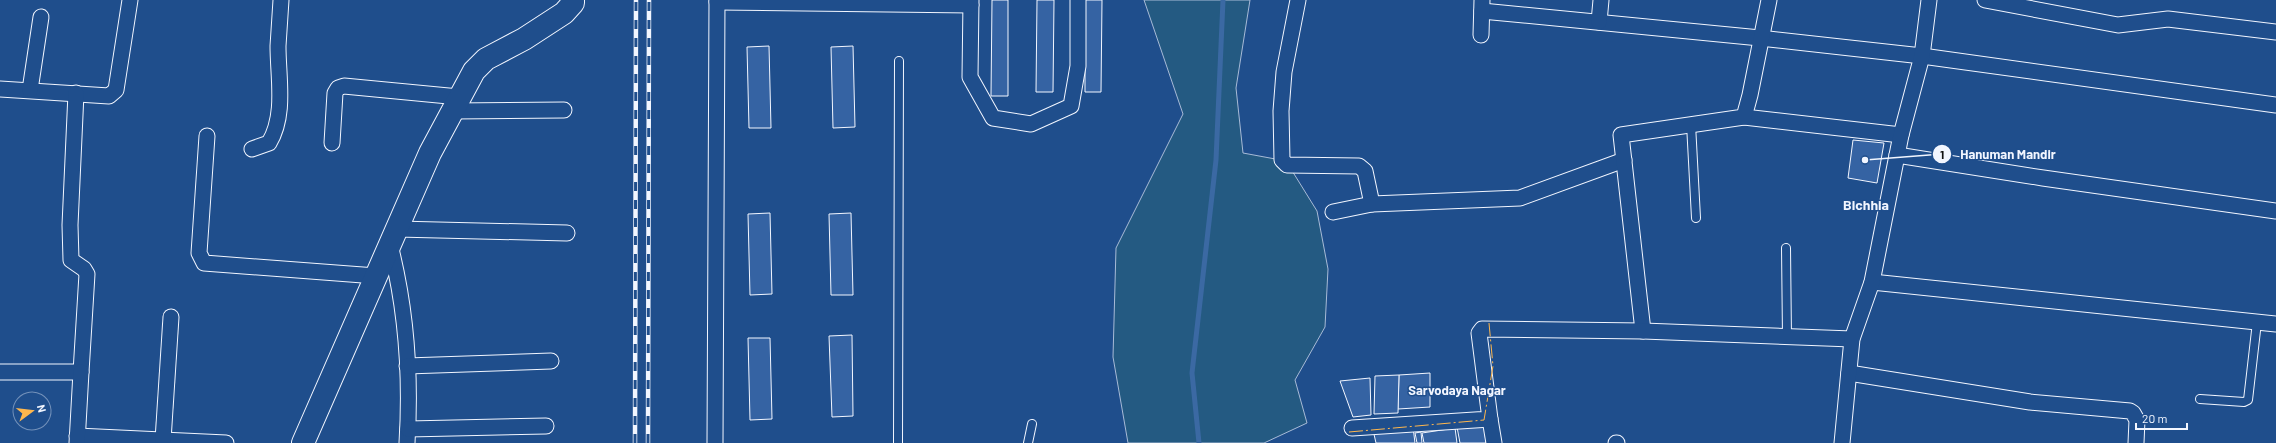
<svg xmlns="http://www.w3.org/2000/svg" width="2276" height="443" viewBox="0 0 2276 443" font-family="Barlow,sans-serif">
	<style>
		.green { fill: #245a82; stroke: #a8bbd7 }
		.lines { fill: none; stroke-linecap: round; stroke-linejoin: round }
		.stream { stroke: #3b69a3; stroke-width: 5 }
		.building { fill: #3563a3; stroke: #f2f6ff }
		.lane-casing { stroke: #f2f6ff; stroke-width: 10 }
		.street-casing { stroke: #f2f6ff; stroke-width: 17 }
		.secondary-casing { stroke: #f2f6ff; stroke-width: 24 }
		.lane { stroke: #1f4e8c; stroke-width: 8 }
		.street { stroke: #1f4e8c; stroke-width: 15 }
		.secondary { stroke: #1f4e8c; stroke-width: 22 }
		.rail-casing { stroke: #f2f6ff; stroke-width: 4.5 }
		.rail { stroke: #1f4e8c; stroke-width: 3; stroke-dasharray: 9; stroke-linecap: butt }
		.power { stroke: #ffb74d; stroke-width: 1; stroke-dasharray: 14 3 2 3; stroke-linecap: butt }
		.labels { text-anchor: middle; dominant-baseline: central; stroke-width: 3; stroke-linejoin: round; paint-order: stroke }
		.neighbourhood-label { font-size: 13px; font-weight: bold; fill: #f2f6ff; stroke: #1f4e8c }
		.quarter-label { font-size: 14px; font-weight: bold; fill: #f2f6ff; stroke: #1f4e8c }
		.leader { fill: none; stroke: #f2f6ff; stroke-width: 1.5 }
		.callout-dot { fill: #f2f6ff; stroke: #1f4e8c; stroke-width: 1.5 }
		.mark-label { font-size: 12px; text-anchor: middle; font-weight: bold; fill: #111 }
		.callout-label { font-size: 13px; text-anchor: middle; font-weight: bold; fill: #f2f6ff; stroke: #1f4e8c; stroke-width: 3; stroke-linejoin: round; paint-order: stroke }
	</style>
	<rect width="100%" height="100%" fill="#1f4e8c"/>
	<!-- green -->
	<polygon class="green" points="1144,0 1250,0 1236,88 1243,153 1286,161 1317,211 1328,269 1325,327 1295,380 1307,423 1264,443 1128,443 1113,357 1116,248 1183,114"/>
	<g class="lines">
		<!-- stream -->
		<polyline class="stream" points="1199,443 1192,373 1216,160 1223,0"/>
	</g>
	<!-- building -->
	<g class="building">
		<polygon points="992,0 1008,0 1008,96 991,96"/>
		<polygon points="1037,0 1054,0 1053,92 1036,92"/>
		<polygon points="1085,0 1102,0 1101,92 1085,92"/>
		<polygon points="769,46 771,128 749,128 747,47"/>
		<polygon points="853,46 855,127 833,128 831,47"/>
		<polygon points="1853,140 1884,143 1877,183 1848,178"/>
		<polygon points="770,213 772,294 750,295 748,214"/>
		<polygon points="851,213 853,295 831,295 829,214"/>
		<polygon points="852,335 853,416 832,417 829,336"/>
		<polygon points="748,338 770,338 772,419 750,420"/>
		<polygon points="1430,373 1430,407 1398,409 1399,375"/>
		<polygon points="1399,375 1398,413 1374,414 1375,376"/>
		<polygon points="1370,378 1371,415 1353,417 1340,381"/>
		<polygon points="1484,424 1486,443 1460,443 1457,427"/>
		<polygon points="1413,427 1415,443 1376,443 1373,430"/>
		<polygon points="1455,428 1457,443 1424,443 1422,433"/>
		<polygon points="1421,432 1422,443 1417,443 1415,433"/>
	</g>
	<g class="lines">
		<!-- lane casing -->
		<g class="lane-casing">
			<g id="lane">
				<polyline points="1691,124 1696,218"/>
				<polyline points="1786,248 1787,337"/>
				<polyline points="2200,399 2244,402 2248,400 2257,322"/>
				<polyline points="898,443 899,61"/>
				<polyline points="1028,443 1032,424"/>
			</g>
		</g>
		<!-- street casing -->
		<g class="street-casing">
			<g id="street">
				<polyline points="971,0 970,77 993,118 1031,124 1071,106 1078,66 1078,0"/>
				<polyline points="1298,0 1284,72 1281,111 1282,160 1287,165 1359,166 1365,171 1372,204"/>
				<polyline points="1985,0 2118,25 2168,19 2276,32"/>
				<polyline points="717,2 971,5"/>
				<polyline points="1482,11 1760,38 1922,56 2276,105"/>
				<polyline points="1599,22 1601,0"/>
				<polyline points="1481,35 1482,0"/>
				<polyline points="0,89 109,96 116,90 130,0"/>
				<polyline points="30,90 41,17"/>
				<polyline points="452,111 564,110"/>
				<polyline points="1744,117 1901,135"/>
				<polyline points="207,136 199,253 204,263 376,276"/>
				<polyline points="332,143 335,93 338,88 344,86 459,97"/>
				<path d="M252 149 269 143C286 115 278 78 278 46 279 31 280 15 281 0"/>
				<polyline points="1897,155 2043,178 2276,211"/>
				<polyline points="1333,212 1372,204 1520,198 1624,160"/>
				<polyline points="397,229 567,233"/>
				<path d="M390 245C406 308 411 378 407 443"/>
				<polyline points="1872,282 2276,324"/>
				<polyline points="1643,331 1621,135 1744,117 1750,95 1769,0"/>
				<polyline points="407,366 551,361"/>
				<polyline points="0,372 81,372 87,274 84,269 71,260 70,225 76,93"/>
				<polyline points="1849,373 2030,402 2130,411 2133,413 2137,420 2136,443"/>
				<polyline points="1490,419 1494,443"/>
				<polyline points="1352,428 1490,419 1479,333 1482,329 1643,331 1852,339"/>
				<polyline points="408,429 546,426"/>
				<polyline points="77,436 226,443"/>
				<polyline points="163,440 171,317"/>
				<polyline points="77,443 81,372"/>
				<polyline points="715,443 717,0"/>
				<polyline points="1616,443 1617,443"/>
				<polyline points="1842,443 1852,339 1872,282 1901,135 1922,56 1929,0"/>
			</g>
		</g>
		<!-- secondary casing -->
		<g class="secondary-casing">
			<polyline id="secondary" points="303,443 430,153 474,71 486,59 524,39 564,13 573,3 573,0"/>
		</g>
		<!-- lane -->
		<use href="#lane" class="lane"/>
		<!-- street -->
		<use href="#street" class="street"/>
		<!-- secondary -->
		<use href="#secondary" class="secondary"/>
		<!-- rail casing -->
		<g class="rail-casing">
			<g id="rail">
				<polyline points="635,443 636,0"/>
				<polyline points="648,443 649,0"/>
			</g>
		</g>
		<!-- rail -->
		<use href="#rail" class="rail"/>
		<!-- power -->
		<polyline class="power" points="1349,432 1484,420 1493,366 1489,323"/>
	</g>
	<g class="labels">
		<!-- neighbourhood labels -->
		<g class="neighbourhood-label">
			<text x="1457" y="390">Sarvodaya Nagar</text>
		</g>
		<!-- quarter labels -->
		<g class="quarter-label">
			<text x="1866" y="204">Bichhia</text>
		</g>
	</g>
	<!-- callouts -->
	<path class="leader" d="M1865 160L1942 154"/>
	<g class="callout-dot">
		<circle cx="1865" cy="160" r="4"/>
		<circle cx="1942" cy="154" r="10"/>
	</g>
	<g class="mark-label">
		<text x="1942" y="159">1</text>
	</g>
	<g class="callout-label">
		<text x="2008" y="159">Hanuman Mandir</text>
	</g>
	<!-- north arrow -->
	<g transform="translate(32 411) rotate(75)"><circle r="19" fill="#1f4e8c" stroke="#7391ba"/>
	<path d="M0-3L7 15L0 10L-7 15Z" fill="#ffb74d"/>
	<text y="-6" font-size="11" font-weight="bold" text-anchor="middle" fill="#f2f6ff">N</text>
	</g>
	<!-- scale -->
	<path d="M2136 423v6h51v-6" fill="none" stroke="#f2f6ff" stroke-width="2"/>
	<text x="2142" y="423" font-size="12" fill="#f2f6ff" stroke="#1f4e8c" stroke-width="3" paint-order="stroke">20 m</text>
</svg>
